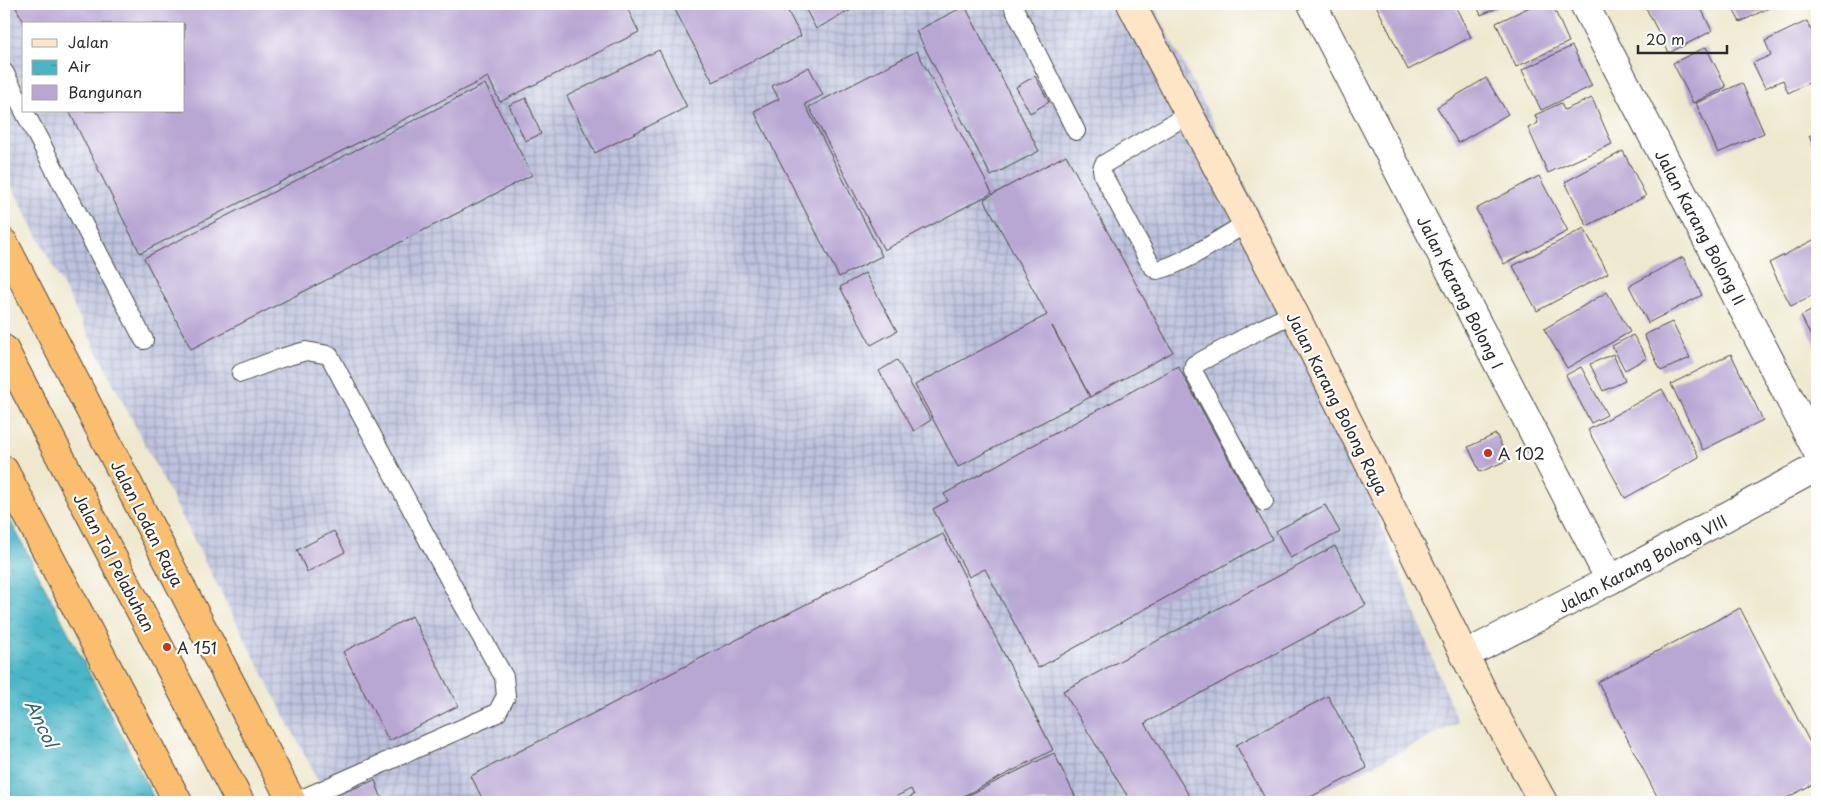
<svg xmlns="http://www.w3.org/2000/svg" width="1821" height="806" viewBox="0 0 1821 806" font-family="'Playpen Sans',sans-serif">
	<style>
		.industrial { fill: url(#industrial-grid); fill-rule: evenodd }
		.water { fill: url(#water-ripples); stroke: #3a7078 }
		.building { fill: #b8a6d3 }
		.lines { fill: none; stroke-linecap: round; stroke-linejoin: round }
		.lane-casing { stroke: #484743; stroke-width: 20 }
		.street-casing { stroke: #484743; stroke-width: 30 }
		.secondary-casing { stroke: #484743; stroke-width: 30 }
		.highway-casing { stroke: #484743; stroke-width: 30 }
		.lane { stroke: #fff; stroke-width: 18 }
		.street { stroke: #fff; stroke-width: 28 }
		.secondary { stroke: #fde5c5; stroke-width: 28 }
		.highway { stroke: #fbbe6e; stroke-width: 28 }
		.poi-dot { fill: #c8321e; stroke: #fff; stroke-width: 2 }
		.labels { text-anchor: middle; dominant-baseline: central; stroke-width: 4.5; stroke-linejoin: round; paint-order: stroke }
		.street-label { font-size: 16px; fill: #2b2b2b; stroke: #fff }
		.poi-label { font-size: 16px; fill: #2b2b2b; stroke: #fff; text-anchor: start }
		.water-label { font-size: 18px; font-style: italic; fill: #376269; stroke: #fff }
	</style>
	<defs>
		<pattern id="industrial-grid" width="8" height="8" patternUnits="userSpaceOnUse" patternTransform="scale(1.25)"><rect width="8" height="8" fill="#bdc3de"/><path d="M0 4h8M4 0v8" fill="none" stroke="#9a9fb4"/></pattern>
		<pattern id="water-ripples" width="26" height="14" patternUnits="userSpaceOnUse" patternTransform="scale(1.25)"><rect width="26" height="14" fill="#49b5c6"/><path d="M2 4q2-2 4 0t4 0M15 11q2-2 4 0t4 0" fill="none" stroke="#3d93a1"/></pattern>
	</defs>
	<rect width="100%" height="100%" fill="#fff"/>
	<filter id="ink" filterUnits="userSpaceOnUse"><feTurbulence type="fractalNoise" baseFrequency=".02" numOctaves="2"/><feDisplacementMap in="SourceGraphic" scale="10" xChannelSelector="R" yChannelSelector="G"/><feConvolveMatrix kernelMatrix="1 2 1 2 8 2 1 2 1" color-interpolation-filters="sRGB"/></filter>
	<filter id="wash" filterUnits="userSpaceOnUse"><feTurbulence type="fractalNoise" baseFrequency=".0096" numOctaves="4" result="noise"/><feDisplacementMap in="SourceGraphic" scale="20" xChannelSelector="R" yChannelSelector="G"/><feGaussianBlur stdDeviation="1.12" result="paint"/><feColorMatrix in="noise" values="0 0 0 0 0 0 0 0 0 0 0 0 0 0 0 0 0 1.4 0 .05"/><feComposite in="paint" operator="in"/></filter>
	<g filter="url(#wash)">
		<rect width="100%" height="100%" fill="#eee8ce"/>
		<!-- industrial -->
		<path class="industrial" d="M4 4H1153L1261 216 1458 723 1300 802H329L4 171ZM24 24H184V111H24Z"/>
		<!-- water -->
		<polygon class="water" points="4,508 156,802 4,802"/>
		<g id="blocks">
			<!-- building -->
			<g class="building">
				<polygon points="14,4 625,4 639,32 500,102 488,77 140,253 69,111 184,111 184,24 25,24"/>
				<polygon points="672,4 784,4 801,36 713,82"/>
				<polygon points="803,4 862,4 816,29"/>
				<polygon points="1379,4 1454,4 1471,37 1408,70 1376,5"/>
				<polygon points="1476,4 1506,4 1481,15"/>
				<polygon points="1536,4 1552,4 1569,42 1516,67 1496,23"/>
				<polygon points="1650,4 1699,4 1712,31 1669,53 1645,6"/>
				<polygon points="1730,4 1777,4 1740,22"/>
				<polygon points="965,6 1039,151 991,176 916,31"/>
				<polygon points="1807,21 1817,44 1817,79 1788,93 1783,80 1765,88 1753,63 1771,55 1765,41"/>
				<polygon points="1572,46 1592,86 1541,110 1522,70"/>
				<polygon points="1706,47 1726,87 1693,103 1673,63"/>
				<polygon points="659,50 687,107 595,153 567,96"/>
				<polygon points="917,51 992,193 884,250 809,107"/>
				<polygon points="809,67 823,95 805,104 882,256 839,277 754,111 779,99 772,86"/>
				<polygon points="1035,76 1049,102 1030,113 1016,87"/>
				<polygon points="1486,78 1508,114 1458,143 1437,107"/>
				<polygon points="1742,83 1764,133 1718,153 1696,103"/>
				<polygon points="485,84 532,175 191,349 144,258"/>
				<polygon points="526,98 541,134 525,141 509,105"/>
				<polygon points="1592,98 1612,144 1548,173 1528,128 1538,123 1535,115 1561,103 1564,110"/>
				<polygon points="1817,132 1817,154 1809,136"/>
				<polygon points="1623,151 1646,196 1587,226 1565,182"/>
				<polygon points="1066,155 1173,352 1090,397 1052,326 1090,397 958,467 915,385 1047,315 984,199"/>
				<polygon points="1539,176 1568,231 1504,264 1476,209"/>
				<polygon points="1584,228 1608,273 1537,311 1513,266"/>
				<polygon points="1817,238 1817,293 1791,306 1769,263"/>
				<polygon points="1683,257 1702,295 1648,323 1629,286"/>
				<polygon points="865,273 897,331 871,345 840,287"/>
				<polygon points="1607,292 1630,332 1567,368 1544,329"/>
				<polygon points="1817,308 1817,348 1801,316"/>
				<polygon points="1672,322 1690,358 1661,371 1644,335"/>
				<polygon points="1633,335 1647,358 1625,370 1612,346"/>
				<polygon points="1613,354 1625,381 1603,391 1590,364"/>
				<polygon points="1731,354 1763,420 1703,450 1671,384"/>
				<polygon points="897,360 931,420 914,431 879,371"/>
				<polygon points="1178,366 1272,539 1038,668 985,569 969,577 933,509 948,501 944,494"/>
				<polygon points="1581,367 1607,415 1591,423 1566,375"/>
				<polygon points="1662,389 1699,457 1625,498 1588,430"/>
				<polygon points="1496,434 1508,460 1480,472 1468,447"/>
				<polygon points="1325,505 1340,532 1290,558 1276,531"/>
				<polygon points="334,531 345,552 307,572 297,550"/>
				<polygon points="943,534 1053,750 952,802 899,802 914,795 911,789 885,802 484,802 471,776"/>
				<polygon points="1335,546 1366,605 1145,723 1193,802 1131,802 1063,691"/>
				<polygon points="1740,608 1817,756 1817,782 1779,802 1660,802 1598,682"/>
				<polygon points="412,616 458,706 389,741 343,652"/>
				<polygon points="1328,696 1367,768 1301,802 1267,802 1236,745"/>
				<polygon points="1054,753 1078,802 954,802 977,791"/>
				<polygon points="375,780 383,802 340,802 337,795"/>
			</g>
		</g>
	</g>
	<g filter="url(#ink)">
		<use href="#blocks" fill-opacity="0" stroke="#484743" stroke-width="1"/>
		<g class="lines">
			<!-- lane casing -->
			<g class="lane-casing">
				<g id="lane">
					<polyline points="1014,4 1014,8 1076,131"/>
					<polyline points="4,72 24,110"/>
					<polyline points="24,111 144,340"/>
					<path d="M1189 114 1104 164 1102 169 1103 175 1151 265 1157 270C1181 266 1224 236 1247 223"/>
					<polyline points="241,373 281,358 306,351 329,355 456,592 504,677 506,696 497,713 295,802"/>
					<polyline points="1264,502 1193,371 1194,365 1263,328 1294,313"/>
				</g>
			</g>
			<!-- street casing -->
			<g class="street-casing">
				<g id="street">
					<polyline points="1312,4 1610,580"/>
					<polyline points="1584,4 1817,451"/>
					<polyline points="1465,655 1610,580 1817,467"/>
				</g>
			</g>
			<!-- secondary casing -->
			<g class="secondary-casing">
				<polyline id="secondary" points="1131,4 1294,313 1489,704 1543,802"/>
			</g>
			<!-- highway casing -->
			<g class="highway-casing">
				<g id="highway">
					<polyline points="4,243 292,802"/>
					<polyline points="4,349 240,802"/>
					<polyline points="4,470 178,802"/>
				</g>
			</g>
			<!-- lane -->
			<use href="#lane" class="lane"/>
			<!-- street -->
			<use href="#street" class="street"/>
			<!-- secondary -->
			<use href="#secondary" class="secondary"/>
			<!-- highway -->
			<use href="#highway" class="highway"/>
		</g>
	</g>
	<!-- markers -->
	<g class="poi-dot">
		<circle cx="1488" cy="453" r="5"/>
		<circle cx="167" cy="647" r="5"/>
	</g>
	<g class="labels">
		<!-- street labels -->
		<g class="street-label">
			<text transform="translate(1701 227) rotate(62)">Jalan Karang Bolong II</text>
			<text transform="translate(1461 292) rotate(63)">Jalan Karang Bolong I</text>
			<text transform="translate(1338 403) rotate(63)">Jalan Karang Bolong Raya</text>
			<text transform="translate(148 523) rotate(63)">Jalan Lodan Raya</text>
			<text transform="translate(115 562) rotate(62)">Jalan Tol Pelabuhan</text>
			<text transform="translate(1642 563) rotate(-28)">Jalan Karang Bolong VIII</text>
		</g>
		<!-- poi labels -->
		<g class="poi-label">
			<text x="1498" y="453">A 102</text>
			<text x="177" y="647">A 151</text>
		</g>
		<!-- water labels -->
		<g class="water-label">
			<text transform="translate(42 723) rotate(64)">Ancol</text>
		</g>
	</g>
	<!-- margin -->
	<rect width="1821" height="806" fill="none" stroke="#fff" stroke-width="20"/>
	<!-- legend -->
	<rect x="22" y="22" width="162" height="90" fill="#ffffff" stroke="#aaaaaa"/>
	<rect x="32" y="39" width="25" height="8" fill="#fde5c5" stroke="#aaaaaa"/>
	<text x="68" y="48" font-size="15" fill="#2b2b2b">Jalan</text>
	<rect x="32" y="60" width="25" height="15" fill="url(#water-ripples)" stroke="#aaaaaa"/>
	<text x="68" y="72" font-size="15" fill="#2b2b2b">Air</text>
	<rect x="32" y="85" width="25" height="15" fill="#b8a6d3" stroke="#aaaaaa"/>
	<text x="68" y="98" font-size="15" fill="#2b2b2b">Bangunan</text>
	<!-- scale -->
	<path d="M1638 45v8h89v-8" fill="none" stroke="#2b2b2b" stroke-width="2.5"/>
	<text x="1646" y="45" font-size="15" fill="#2b2b2b" stroke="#ffffff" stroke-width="4" paint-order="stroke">20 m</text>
</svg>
